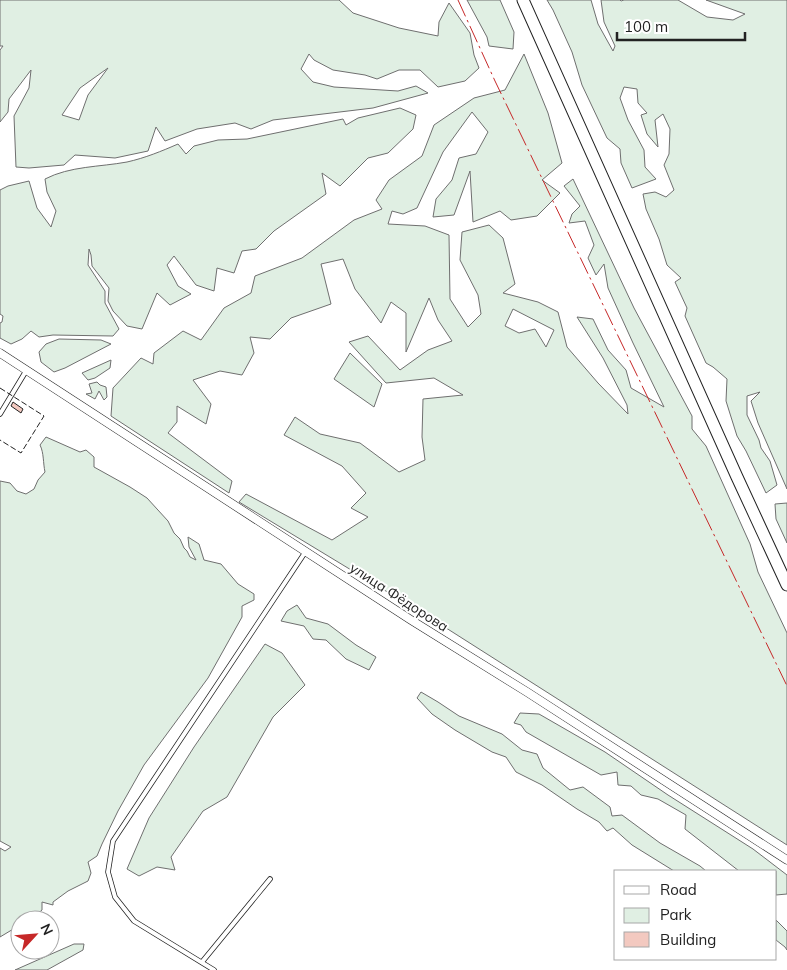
<svg xmlns="http://www.w3.org/2000/svg" width="787" height="970" viewBox="0 0 787 970" font-family="Mulish,sans-serif">
	<style>
		.green { fill: #e0efe3; stroke: #6f6f6f; fill-rule: evenodd }
		.building { fill: #f3c9c0; stroke: #222 }
		.lines { fill: none; stroke-linecap: round; stroke-linejoin: round }
		.lane-casing { stroke: #222; stroke-width: 5.5 }
		.street-casing { stroke: #222; stroke-width: 9 }
		.secondary-casing { stroke: #222; stroke-width: 13 }
		.lane { stroke: #fff; stroke-width: 4 }
		.street { stroke: #fff; stroke-width: 8 }
		.secondary { stroke: #fff; stroke-width: 11 }
		.fence { stroke: #222; stroke-width: 1; stroke-dasharray: 6 2.5; stroke-linecap: butt }
		.power { stroke: #c62828; stroke-width: 1; stroke-dasharray: 18 4 2.5 4; stroke-linecap: butt }
		.labels { text-anchor: middle; dominant-baseline: central; stroke-width: 4; stroke-linejoin: round; paint-order: stroke }
		.street-label { font-size: 14px; fill: #222; stroke: #fff }
	</style>
	<rect width="100%" height="100%" fill="#fff"/>
	<!-- green -->
	<g class="green">
		<path d="M0 0H339L353 13 399 28 438 36 439 22 449 3 470 33 474 55 479 68 465 81 438 87 420 70H399L377 79 365 75 333 70 314 60 309 54 301 69 313 82 334 87 398 91 416 86 428 93 373 108 273 120 251 129 235 123 197 129 165 141 156 127 148 151 115 158 75 155 64 165 29 168 16 167 14 116 29 88 31 70 9 99 8 112 0 122V50L3 46H0ZM108 68 88 95 79 120 62 115 80 88Z"/>
		<polygon points="467,0 500,0 514,32 513,49 489,46 487,37"/>
		<polygon points="547,0 591,0 598,24 613,51 615,46 604,22 601,0 620,0 621,1 624,0 678,0 707,17 733,20 745,14 706,0 787,0 787,489 758,423 751,401 760,392 747,396 747,415 759,440 761,448 770,461 777,485 766,493 746,451 737,436 726,401 727,379 713,367 706,363 685,316 687,308 675,282 681,278 667,265 659,239 646,209 643,194 655,192 666,197 674,190 664,165 669,154 670,129 663,114 655,120 658,147 647,134 641,115 647,113 638,103 637,89 624,87 620,98 628,120 644,150 645,167 656,179 632,188 621,163 620,149 607,138 582,85 572,52 553,10"/>
		<path d="M524 54 548 113 562 163 542 180 560 193 537 216 511 220 500 211 473 222 470 171 454 215 433 217 436 199 452 180 459 158 476 154 488 132 472 112 443 152 417 208 403 214 392 211 388 224 425 226 449 235 450 299 468 327 481 314 478 295 460 260 462 232 489 225 503 238 515 284 503 293 538 302 558 312 567 347 598 383 628 414 627 405 603 358 577 317 593 319 608 350 626 370 631 388 664 407 633 343 608 288 604 264 596 275 588 258 594 245 585 221 569 223 572 214 580 206 564 186 573 179 634 308 692 416V429L706 446 750 544 758 572 787 633V845L432 619 239 502 246 494 332 540 368 517 351 508 366 493 342 466 284 435 295 417 320 434 360 443 399 472 425 460 422 437 423 399 463 395 434 378 386 383 349 342 368 336 400 370 428 350 452 341 438 320 429 298 406 352V313L391 302 381 323 355 289 343 259 321 264 331 304 291 318 270 339 250 337 254 353 242 375 220 371 193 380 211 404 206 424 177 406V422L168 433 232 481 229 493 111 416 113 388 141 358 153 364 154 353 183 331 201 340 224 308 251 293 255 276 302 258 354 220 382 209 376 200 389 180 422 156 434 125 474 98 505 90ZM513 309 554 330 546 347 535 329 519 333 505 326Z"/>
		<path d="M400 108 416 115 413 129 388 153 368 158 340 186 322 173 326 194 274 231 256 249 242 251 234 273 217 268 214 291 196 285 174 256 167 265 178 286 191 294 170 305 157 293 142 329 127 326 113 311 108 301 109 288 92 266 91 255 89 249 88 265 105 291V303L119 329 113 336 53 335 39 337 31 331 22 339 11 344 0 338V323L2 322 3 316 0 314V190L8 186 29 181 37 208 51 227 56 211 47 192 45 179C70 166 100 167 127 162 145 158 162 151 178 144L186 154 194 146 218 140 247 139 343 119 346 125 358 118Z"/>
		<polygon points="59,339 101,340 111,344 65,368 54,372 41,362 39,352 46,344"/>
		<polygon points="350,353 382,384 374,407 334,379"/>
		<polygon points="111,360 110,368 95,378 88,380 82,373"/>
		<polygon points="97,382 100,385 106,387 107,397 104,400 99,391 95,399 86,394 92,393 89,384"/>
		<path d="M46 437 80 452 86 450 94 457V467L130 487 147 498 168 521 174 533 180 539 184 548 187 551 190 557 196 560 189 547 188 537 199 544 204 560 221 564 238 584 254 594V600L242 606V617L208 678 144 765 118 811 102 844 97 856 88 862 91 873 88 881 68 891 53 902V905L42 902V910C34 917 30 920 20 920V925L0 937V848L5 851 11 847 0 841V481L10 483 17 491 26 494 34 489 38 480 45 472C43 463 44 453 40 445Z"/>
		<polygon points="787,503 787,543 776,519 775,504"/>
		<polygon points="297,605 306,618 328,624 356,645 376,657 369,670 346,659 326,640 313,639 304,626 281,621 287,611"/>
		<polygon points="265,644 282,653 305,685 273,717 227,797 203,811 171,857 175,870 157,867 139,876 127,869 149,818 194,747"/>
		<polygon points="421,692 438,702 459,716 502,734 522,750 537,754 543,768 570,790 583,787 610,807 612,816 622,815 660,843 700,866 706,871 674,871 632,845 613,828 607,831 599,822 577,809 542,785 516,772 506,757 492,752 455,730 432,714 417,698"/>
		<polygon points="520,713 539,714 605,752 668,795 753,849 787,875 787,894 776,895 776,871 739,871 685,829 686,815 658,799 641,795 631,786 618,785 617,772 601,775 526,732 521,725 514,723"/>
		<polygon points="776,920 787,931 787,950 785,947 776,940"/>
		<polygon points="74,944 84,944 83,950 47,970 15,970"/>
	</g>
	<!-- building -->
	<polygon class="building" points="13,402 23,409 21,413 11,406"/>
	<g class="lines">
		<!-- lane casing -->
		<g class="lane-casing">
			<g id="lane">
				<polyline points="0,414 26,371"/>
				<polyline points="202,962 270,879"/>
				<polyline points="214,970 134,921 115,897 108,872 113,841 306,551"/>
			</g>
		</g>
		<!-- street casing -->
		<g class="street-casing">
			<polyline id="street" points="0,353 411,620 527,692 787,860"/>
		</g>
		<!-- secondary casing -->
		<g class="secondary-casing">
			<polyline id="secondary" points="523,0 737,477 787,585"/>
		</g>
		<!-- lane -->
		<use href="#lane" class="lane"/>
		<!-- street -->
		<use href="#street" class="street"/>
		<!-- secondary -->
		<use href="#secondary" class="secondary"/>
		<!-- fence -->
		<polyline class="fence" points="0,388 44,416 21,453 0,440"/>
		<!-- power -->
		<polyline class="power" points="458,0 495,81 787,686"/>
	</g>
	<g class="labels">
		<!-- street labels -->
		<g class="street-label">
			<text transform="translate(399 597) rotate(33)">улица Фёдорова</text>
		</g>
	</g>
	<!-- legend -->
	<rect x="614" y="870" width="162" height="90" fill="#ffffff" stroke="#a7a7a7"/>
	<rect x="624" y="886" width="25" height="8" fill="#ffffff" stroke="#a7a7a7"/>
	<text x="660" y="895" font-size="15" fill="#222222">Road</text>
	<rect x="624" y="908" width="25" height="15" fill="#e0efe3" stroke="#a7a7a7"/>
	<text x="660" y="920" font-size="15" fill="#222222">Park</text>
	<rect x="624" y="932" width="25" height="15" fill="#f3c9c0" stroke="#a7a7a7"/>
	<text x="660" y="945" font-size="15" fill="#222222">Building</text>
	<!-- north arrow -->
	<g transform="translate(35 935) rotate(64)"><circle r="24" fill="#ffffff" stroke="#a7a7a7"/>
	<path d="M0-4L9 19L0 12L-9 19Z" fill="#c62828"/>
	<text y="-8" font-size="14" font-weight="bold" text-anchor="middle" fill="#222222">N</text>
	</g>
	<!-- scale -->
	<path d="M617 32v8h128v-8" fill="none" stroke="#222222" stroke-width="2.5"/>
	<text x="624" y="32" font-size="15" fill="#222222" stroke="#ffffff" stroke-width="4" paint-order="stroke">100 m</text>
</svg>
